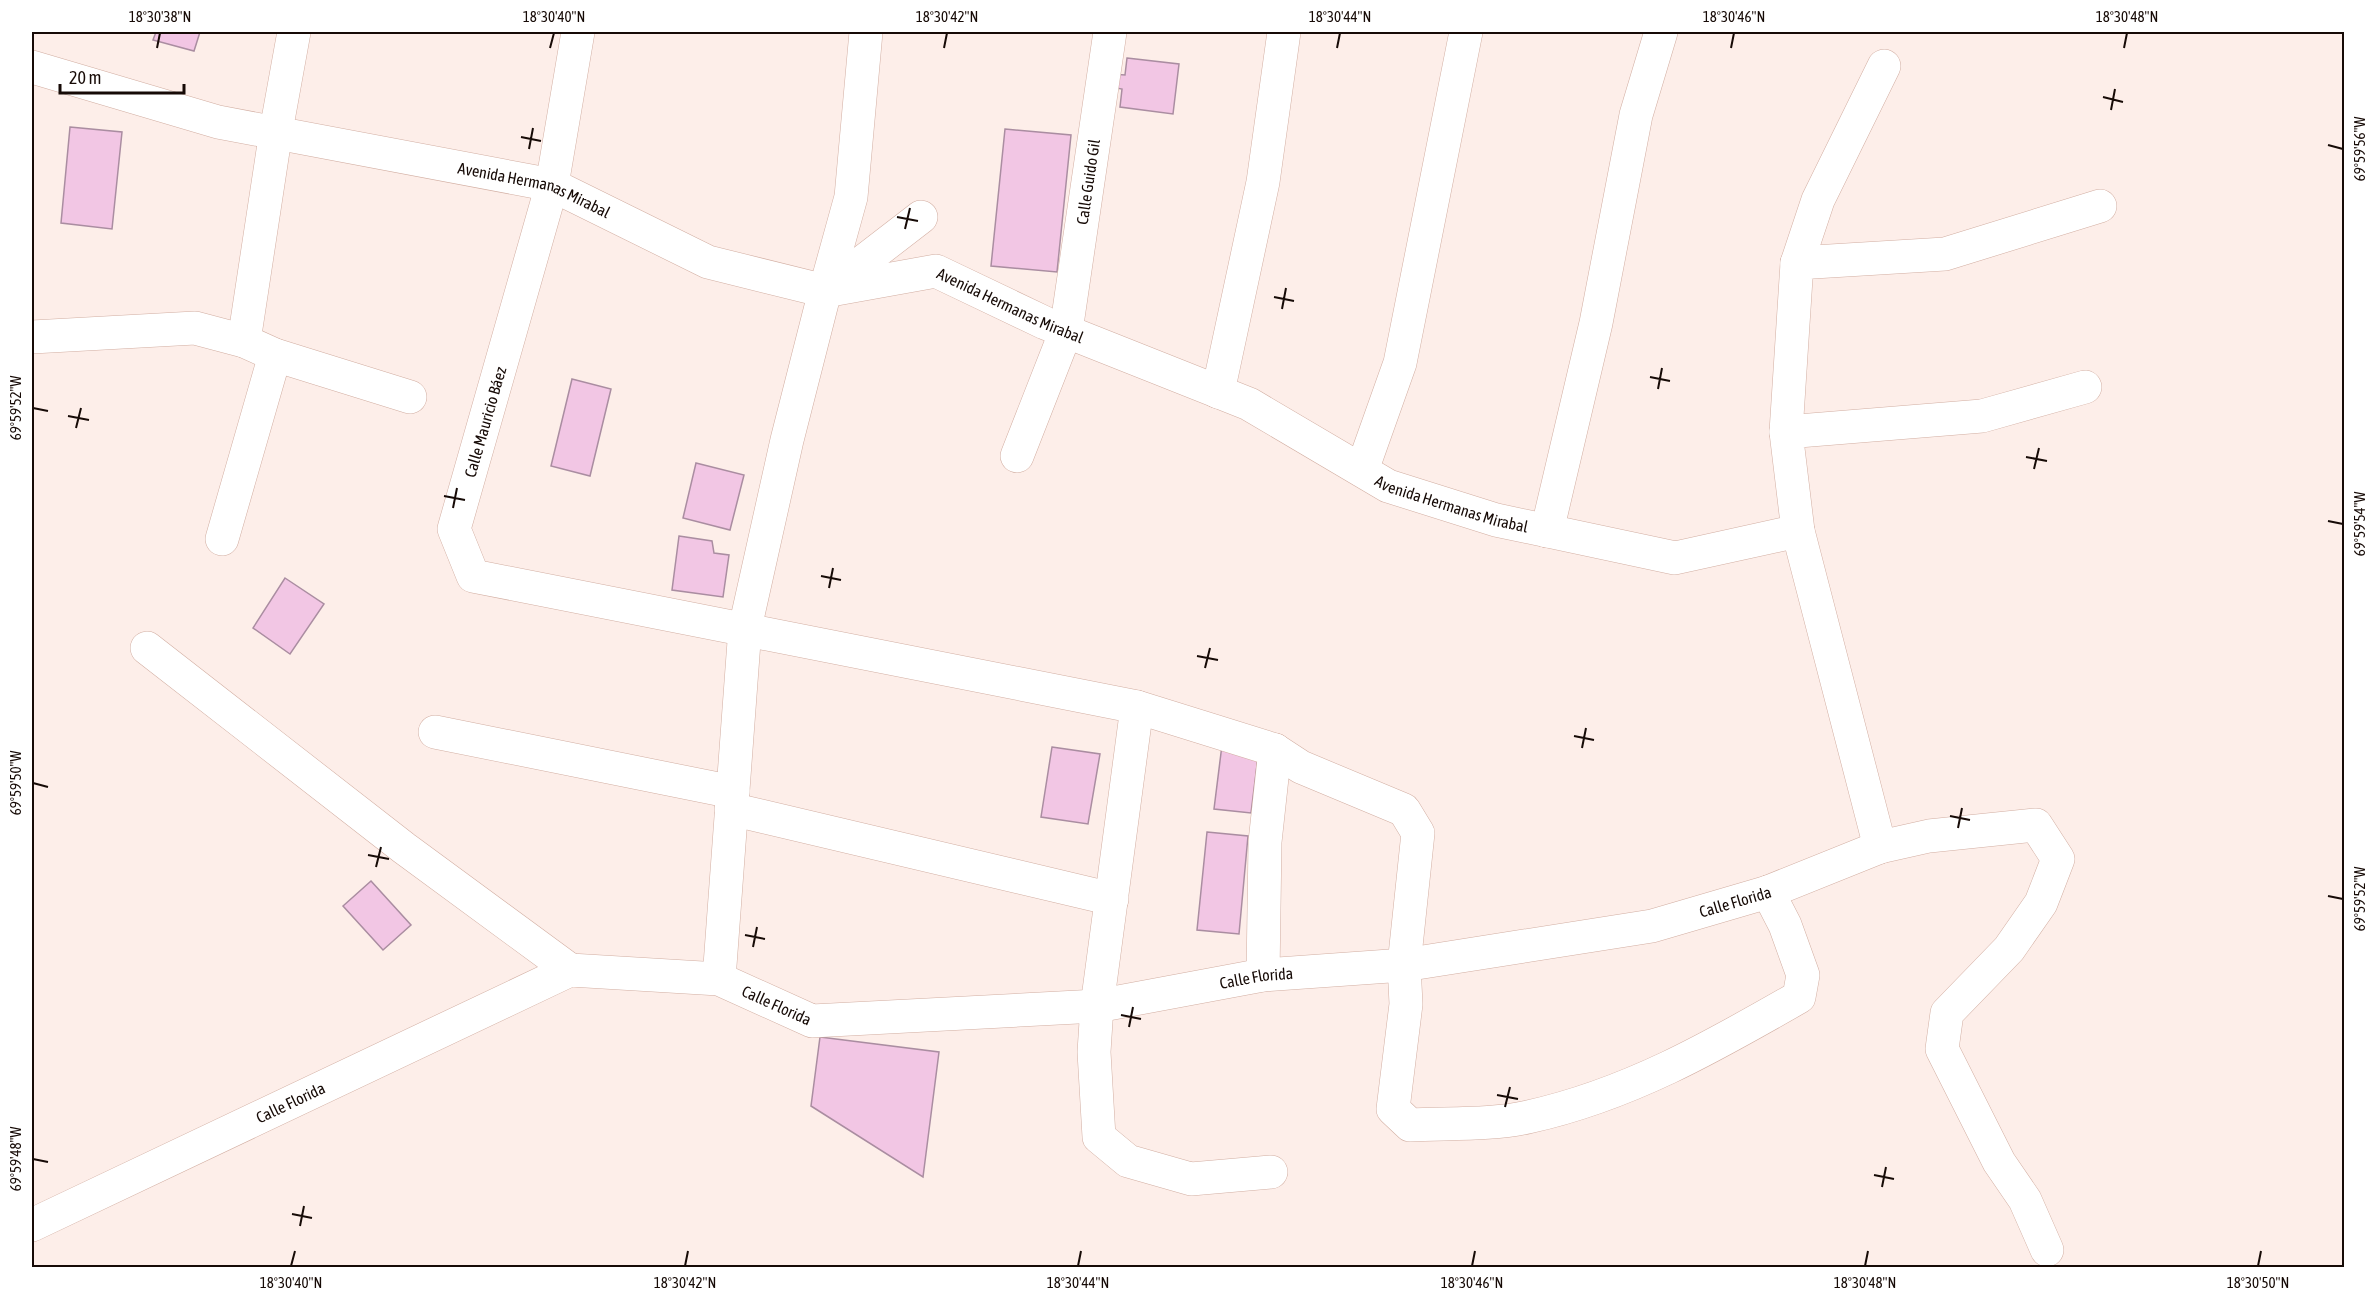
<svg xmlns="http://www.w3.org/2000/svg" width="2376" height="1299" viewBox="0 0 2376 1299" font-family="'Asap Condensed',sans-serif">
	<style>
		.building { fill: #f2c6e4; stroke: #aa8da1; stroke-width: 1.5 }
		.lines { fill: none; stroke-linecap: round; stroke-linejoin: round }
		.minor-casing { stroke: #d2aea2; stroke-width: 34 }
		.minor { stroke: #fff; stroke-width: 33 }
		.ticks { fill: none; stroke: #160a06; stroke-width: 2 }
		.labels { text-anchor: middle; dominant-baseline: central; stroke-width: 5; stroke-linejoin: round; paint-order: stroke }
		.street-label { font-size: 16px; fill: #160a06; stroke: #fff }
		.neatline { fill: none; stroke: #160a06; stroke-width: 2 }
		.ticks-label { font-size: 15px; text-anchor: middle; fill: #160a06 }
	</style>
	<rect width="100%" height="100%" fill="#fdeee9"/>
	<!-- building -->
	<g class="building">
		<polygon points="156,32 200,32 194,51 153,40"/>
		<polygon points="1127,58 1179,64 1173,114 1120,107 1122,89 1111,87 1112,74 1125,75"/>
		<polygon points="70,127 122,132 112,229 61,223"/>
		<polygon points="1005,129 1071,135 1057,272 991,266"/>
		<polygon points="572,379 611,389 590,476 551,466"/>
		<polygon points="696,463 744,475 730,530 683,518"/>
		<polygon points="679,536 712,541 714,553 729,555 723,597 672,590"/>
		<polygon points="285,578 324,604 290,654 253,628"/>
		<polygon points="1222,745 1259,749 1251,813 1214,809"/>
		<polygon points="1052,747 1100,754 1088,824 1041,817"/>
		<polygon points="1207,832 1248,836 1239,934 1197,930"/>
		<polygon points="371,881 411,925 383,950 343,906"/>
		<polygon points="820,1037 939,1052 923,1177 811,1106"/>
	</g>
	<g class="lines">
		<!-- minor casing -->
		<g class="minor-casing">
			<g id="minor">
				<path d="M578 32 552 185 454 529 473 576 1137 707 1275 750 1301 767 1404 810 1418 833 1404 965 1406 1004 1393 1109 1410 1125C1445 1123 1495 1125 1528 1117 1628 1095 1712 1047 1799 997L1803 975 1785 925 1768 892"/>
				<path id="s1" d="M32 67 218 122 552 185 708 262 825 291 936 271 1045 323 1249 404 1388 486 1496 520 1675 558 1798 531"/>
				<polyline points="1797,263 1818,200 1884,66"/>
				<polyline points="825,291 851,197 866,32"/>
				<polyline points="32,337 195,328 244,341 275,355 410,397"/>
				<polyline points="244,341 276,131 294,32"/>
				<polyline points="1218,392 1263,182 1284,32"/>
				<polyline points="1786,432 1797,263 1945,254 2100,206"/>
				<path id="s2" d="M1017 456 1066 331 1110 32"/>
				<polyline points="1362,470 1400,363 1466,32"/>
				<polyline points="1547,531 1596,323 1636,115 1661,32"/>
				<polyline points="222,539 275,355"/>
				<polyline points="147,648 404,848 570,970"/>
				<polyline points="1137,707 1097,1006 1094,1052 1099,1137 1128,1161 1191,1179 1271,1172"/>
				<polyline points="435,732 733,792"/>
				<polyline points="731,809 1112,899"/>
				<polyline points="1880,847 1798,531 1786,432 1982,416 2085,387"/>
				<polyline points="1263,975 1265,842 1275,750"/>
				<polyline points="719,979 745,628 787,440 825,291 921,217"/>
				<path id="s3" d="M32 1225 570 970 719 979 812 1021 1097 1006 1263 975 1404 965 1652 926 1768 892 1880 847 1929 836 2036 825 2058 859 2041 903 2009 949 1947 1013 1942 1049 1999 1162 2025 1200 2047 1250"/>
			</g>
		</g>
		<!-- minor -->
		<use href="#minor" class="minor"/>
	</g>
	<!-- ticks -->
	<path class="ticks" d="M157 48 160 33M550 48 554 33M944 48 947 33M1337 48 1340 33M1731 48 1734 33M2124 48 2127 33M2103 97 2123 102M2111 110 2115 89M521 137 541 141M2328 145 2343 149M529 149 533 128M897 217 918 221M905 229 910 208M1274 297 1294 301M1282 309 1286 288M1650 377 1670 381M1658 389 1662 368M33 408 48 411M68 416 89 420M76 428 81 408M2026 457 2047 461M2034 469 2039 448M444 496 465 500M453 508 457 488M2328 521 2343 524M821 576 841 580M829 588 833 568M1197 656 1218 660M1205 668 1210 648M1574 736 1594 740M1582 748 1586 728M33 783 48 787M1950 816 1970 820M1958 828 1962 808M368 855 389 859M376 867 381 847M2328 896 2343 899M745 935 765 939M753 947 757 927M1121 1015 1141 1019M1129 1027 1133 1007M1497 1095 1518 1099M1505 1107 1510 1087M33 1159 48 1162M1874 1175 1894 1179M1882 1187 1886 1167M292 1214 312 1218M300 1226 304 1206M291 1266 295 1251M685 1266 688 1251M1078 1266 1081 1251M1472 1266 1475 1251M1865 1266 1868 1251M2258 1266 2261 1251"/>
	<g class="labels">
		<!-- street labels -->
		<g class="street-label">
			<text stroke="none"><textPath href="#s2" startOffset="285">Calle Guido Gil</textPath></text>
			<text stroke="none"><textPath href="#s1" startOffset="518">Avenida Hermanas Mirabal</textPath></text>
			<text stroke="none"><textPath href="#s1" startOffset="1023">Avenida Hermanas Mirabal</textPath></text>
			<text transform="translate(485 422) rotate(-74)">Calle Mauricio Báez</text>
			<text stroke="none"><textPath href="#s1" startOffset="1509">Avenida Hermanas Mirabal</textPath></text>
			<text stroke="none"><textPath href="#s3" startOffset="1780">Calle Florida</textPath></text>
			<text stroke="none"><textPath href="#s3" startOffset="1294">Calle Florida</textPath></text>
			<text stroke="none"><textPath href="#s3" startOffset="808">Calle Florida</textPath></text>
			<text stroke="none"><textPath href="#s3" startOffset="286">Calle Florida</textPath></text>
		</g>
	</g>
	<!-- border -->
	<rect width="2376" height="1299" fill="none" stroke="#ffffff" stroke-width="66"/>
	<!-- scale -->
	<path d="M60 84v9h124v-9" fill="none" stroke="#160a06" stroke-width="3"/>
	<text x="69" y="84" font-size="18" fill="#160a06" stroke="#ffffff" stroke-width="4.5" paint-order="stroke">20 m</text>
	<rect x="33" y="33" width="2310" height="1233" class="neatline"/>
	<g class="ticks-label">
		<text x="160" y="22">18°30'38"N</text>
		<text x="554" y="22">18°30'40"N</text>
		<text x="947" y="22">18°30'42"N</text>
		<text x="1340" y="22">18°30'44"N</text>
		<text x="1734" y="22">18°30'46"N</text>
		<text x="2127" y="22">18°30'48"N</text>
		<text transform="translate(2360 149) rotate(-90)" y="5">69°59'56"W</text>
		<text transform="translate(16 408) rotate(-90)" y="5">69°59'52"W</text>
		<text transform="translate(2360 524) rotate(-90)" y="5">69°59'54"W</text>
		<text transform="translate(16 783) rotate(-90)" y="5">69°59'50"W</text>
		<text transform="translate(2360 899) rotate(-90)" y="5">69°59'52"W</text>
		<text transform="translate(16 1159) rotate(-90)" y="5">69°59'48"W</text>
		<text x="291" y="1288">18°30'40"N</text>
		<text x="685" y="1288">18°30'42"N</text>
		<text x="1078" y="1288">18°30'44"N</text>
		<text x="1472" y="1288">18°30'46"N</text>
		<text x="1865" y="1288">18°30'48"N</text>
		<text x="2258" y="1288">18°30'50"N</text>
	</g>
</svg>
